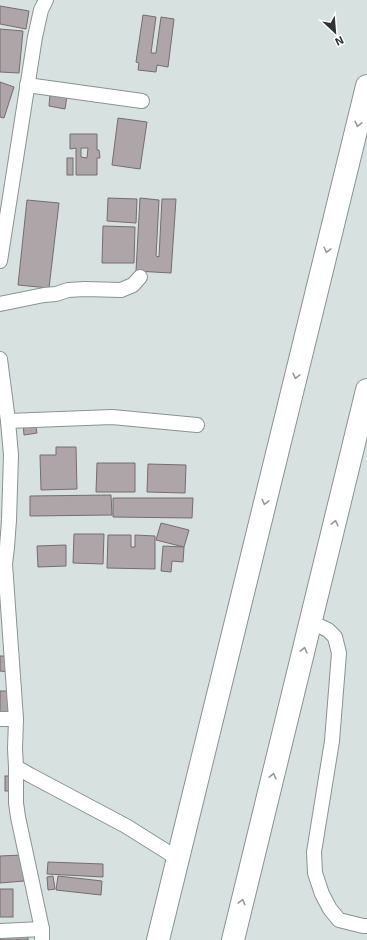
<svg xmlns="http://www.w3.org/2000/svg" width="367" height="940" viewBox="0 0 367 940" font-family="'Exo 2',sans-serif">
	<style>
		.building { fill: #ada5a7; stroke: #756d6f; fill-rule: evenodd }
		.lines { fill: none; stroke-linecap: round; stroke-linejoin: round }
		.street-casing { stroke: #8a9392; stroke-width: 16 }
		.highway-casing { stroke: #8a9392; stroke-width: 24 }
		.street { stroke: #fff; stroke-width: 14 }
		.highway { stroke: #fff; stroke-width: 22 }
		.oneway { stroke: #979998 }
	</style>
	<rect width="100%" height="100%" fill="#d7e1df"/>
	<!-- building -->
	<g class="building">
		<polygon points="0,6 29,11 26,29 0,24"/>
		<polygon points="143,15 156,17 151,53 156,53 161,17 174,19 168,67 157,65 156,72 138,70 139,63 136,62"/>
		<polygon points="0,29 23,31 19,73 0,72"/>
		<polygon points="0,82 14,87 4,118 0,117"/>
		<polygon points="50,94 67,96 65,109 49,106"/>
		<polygon points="118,118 147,122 140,169 112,165"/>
		<path d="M70 134H97V150H99L100 158H97V175H76V148L70 149ZM81 148H88L87 158 81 157Z"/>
		<rect x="67" y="158" width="6" height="17"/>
		<polygon points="108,198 137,199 136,223 107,221"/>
		<polygon points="140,198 159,200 156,256 159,257 162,199 176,199 171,273 136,271"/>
		<polygon points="27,200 59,203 49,288 18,285"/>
		<polygon points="103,226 135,227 134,263 102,263"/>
		<polygon points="35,421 37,433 24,435 23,423"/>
		<polygon points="56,447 76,447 77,489 41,490 40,455 56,455"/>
		<polygon points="97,463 135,463 135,492 96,492"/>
		<polygon points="148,464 186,465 185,493 147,492"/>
		<polygon points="111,495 112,515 30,516 30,496"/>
		<polygon points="113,498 193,498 192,518 113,517"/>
		<polygon points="161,523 189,530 184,547 156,540"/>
		<polygon points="74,534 104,534 103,564 73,563"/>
		<polygon points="108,535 131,535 131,547 135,547 135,535 155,536 155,569 107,568"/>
		<polygon points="66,545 66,566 38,567 37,546"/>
		<polygon points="163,546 184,547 183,562 172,561 171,572 161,571"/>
		<polygon points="0,656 9,656 9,672 0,671"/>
		<polygon points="0,691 10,691 11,712 0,713"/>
		<rect x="5" y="776" width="10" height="15"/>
		<polygon points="23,855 24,881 0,883 0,856"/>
		<polygon points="48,862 103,864 103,877 47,874"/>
		<polygon points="53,876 55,889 48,890 47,877"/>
		<polygon points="58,876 102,881 101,895 56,890"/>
		<rect x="0" y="889" width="13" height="28"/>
		<polygon points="28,933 28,940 0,940 0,935"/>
	</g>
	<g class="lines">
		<!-- street casing -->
		<g class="street-casing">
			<g id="street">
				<polyline points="27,85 142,101"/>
				<polyline points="0,261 35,37 41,10 46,0"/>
				<polyline points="0,304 44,295 56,294 68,290 85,289 121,290 133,285 140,277"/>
				<polyline points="0,359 8,421 11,455 9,520 7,547 5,564 16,719 15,749 16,767 16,803 18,817 42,929 42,940"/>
				<polyline points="8,421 112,417 197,425"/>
				<polyline points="311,622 328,630 335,637 339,653 332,741 314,852 315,873 322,894 330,909 339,920 363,926 367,926"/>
				<polyline points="0,719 16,719"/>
				<polyline points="16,767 30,775 126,826 177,858"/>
				<polyline points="0,931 42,929"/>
			</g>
		</g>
		<!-- highway casing -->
		<g class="highway-casing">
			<g id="highway">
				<polyline points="158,940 367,86"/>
				<polyline points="233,940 367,390"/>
			</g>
		</g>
		<!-- street -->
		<use href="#street" class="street"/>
		<!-- highway -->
		<use href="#highway" class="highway"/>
	</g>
	<!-- one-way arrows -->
	<defs><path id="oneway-chevron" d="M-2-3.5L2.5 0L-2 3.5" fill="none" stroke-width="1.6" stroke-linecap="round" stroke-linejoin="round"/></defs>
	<g class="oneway">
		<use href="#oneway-chevron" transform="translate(358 124) rotate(104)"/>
		<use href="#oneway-chevron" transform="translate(327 250) rotate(104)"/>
		<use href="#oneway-chevron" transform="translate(296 376) rotate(104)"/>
		<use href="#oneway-chevron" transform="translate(265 502) rotate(104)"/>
		<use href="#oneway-chevron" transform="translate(335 523) rotate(-76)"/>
		<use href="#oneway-chevron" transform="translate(304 650) rotate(-76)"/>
		<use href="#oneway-chevron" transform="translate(273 776) rotate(-76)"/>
		<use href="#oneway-chevron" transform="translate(242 902) rotate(-76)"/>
	</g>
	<!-- north arrow -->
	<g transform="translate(335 32) rotate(154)" stroke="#ffffff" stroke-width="3" paint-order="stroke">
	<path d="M0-3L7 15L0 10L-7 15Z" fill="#2f3332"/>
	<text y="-6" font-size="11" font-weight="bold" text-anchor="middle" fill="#2f3332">N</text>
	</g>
</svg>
